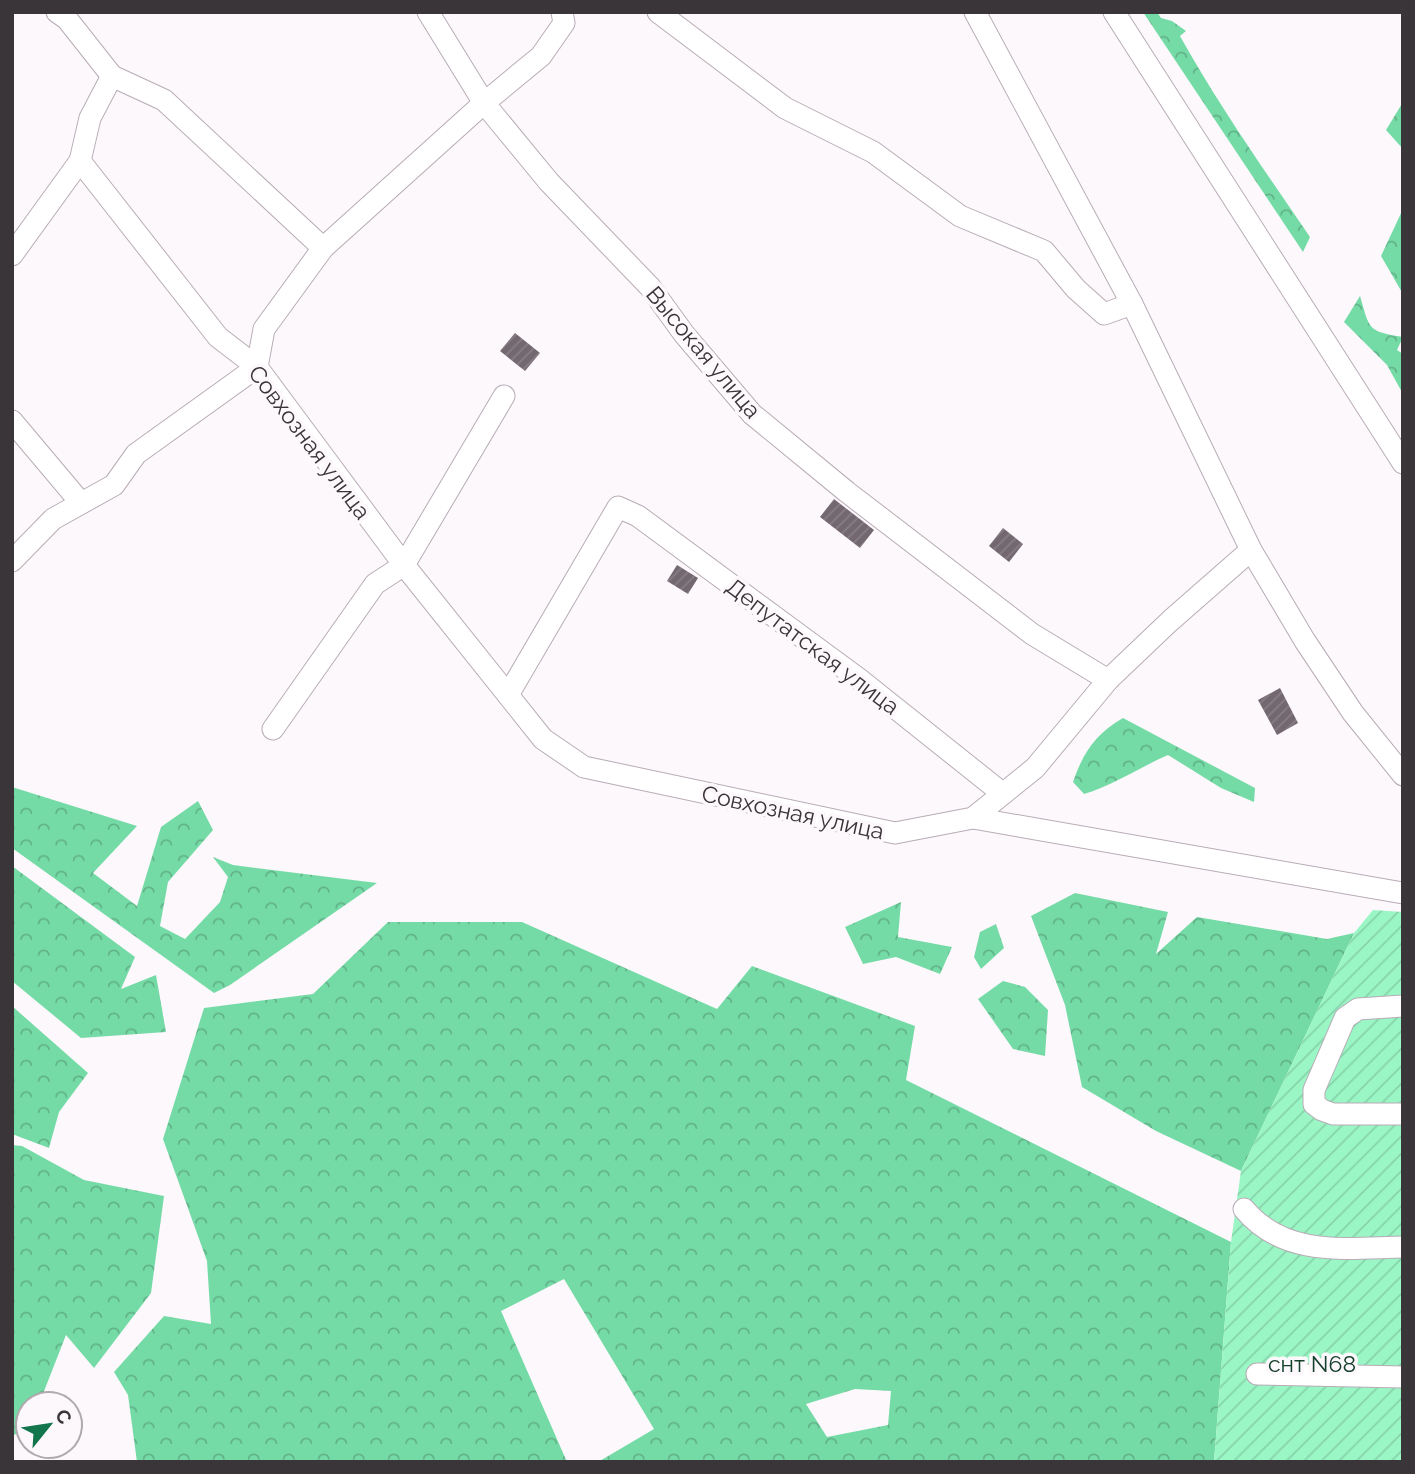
<svg xmlns="http://www.w3.org/2000/svg" width="1415" height="1474" viewBox="0 0 1415 1474" font-family="Raleway,sans-serif">
	<style>
		.forest { fill: url(#forest-crowns); fill-rule: evenodd }
		.garden { fill: url(#garden-furrows) }
		.building { fill: url(#building-hatch) }
		.lines { fill: none; stroke-linecap: round; stroke-linejoin: round }
		.minor-casing { stroke: #b8acb6; stroke-width: 23 }
		.minor { stroke: #fff; stroke-width: 21 }
		.labels { text-anchor: middle; dominant-baseline: central; stroke-width: 7; stroke-linejoin: round; paint-order: stroke }
		.street-label { font-size: 23px; fill: #3a3539; stroke: #fdf8fc }
		.park-label { font-size: 23px; fill: #15412c; stroke: #fdf8fc }
	</style>
	<defs>
		<pattern id="forest-crowns" width="20" height="18" patternUnits="userSpaceOnUse" patternTransform="scale(1.75)"><rect width="20" height="18" fill="#75dba6"/><path d="M2 6a3 3 0 1 1 6 0M12 15a3 3 0 1 1 6 0" fill="none" stroke="#61b288"/></pattern>
		<pattern id="garden-furrows" width="10" height="10" patternUnits="userSpaceOnUse" patternTransform="scale(1.75)"><rect width="10" height="10" fill="#9bf6c5"/><path d="M-1 1l2-2M0 10L10 0M9 11l2-2" fill="none" stroke="#86d4aa"/></pattern>
		<pattern id="building-hatch" width="6" height="6" patternUnits="userSpaceOnUse" patternTransform="scale(1.75)"><rect width="6" height="6" fill="#736770"/><path d="M-1 1l2-2M0 6l6-6M5 7l2-2" fill="none" stroke="#877e85"/></pattern>
	</defs>
	<rect width="100%" height="100%" fill="#fdf8fc"/>
	<!-- forest -->
	<g class="forest">
		<path d="M1143 12H1157L1161 18 1172 21 1186 31 1180 36C1219 106 1265 171 1310 237L1303 252Z"/>
		<polygon points="1403,102 1403,149 1386,130"/>
		<polygon points="1403,209 1403,294 1381,256"/>
		<path d="M1360 296C1370 330 1367 331 1403 337L1397 350 1403 354V394L1387 365 1344 322Z"/>
		<path d="M1123 718 1255 788 1254 802 1221 788 1168 755C1140 767 1112 786 1084 794L1073 782C1083 753 1095 734 1123 718Z"/>
		<polygon points="12,787 137,826 93,873 137,906 161,827 198,801 213,830 168,882 160,926 185,939 220,902 228,877 213,857 233,865 377,883 230,985 214,993 12,848"/>
		<polygon points="12,866 135,957 121,989 156,975 166,1032 81,1038 12,981"/>
		<polygon points="1075,893 1168,912 1156,954 1197,917 1327,939 1354,933 1241,1171 1156,1131 1082,1087 1065,1005 1031,916"/>
		<polygon points="901,902 898,937 952,947 940,974 896,957 863,964 845,927"/>
		<path d="M388 922H522L717 1009 752 966 915 1026 906 1080 1231 1242 1214 1462H598L654 1429 564 1279 501 1311 567 1462H137L128 1395 114 1372 164 1316 211 1324 207 1261 163 1139 204 1008 313 994ZM855 1389 891 1391 888 1425 827 1437 806 1404Z"/>
		<polygon points="996,924 1004,948 981,969 974,957 980,932"/>
		<polygon points="1003,981 1025,987 1048,1010 1045,1056 1013,1049 978,999"/>
		<polygon points="12,1006 88,1073 59,1112 49,1148 12,1134"/>
		<polygon points="12,1145 22,1146 84,1180 164,1196 151,1293 94,1368 66,1335 39,1404 28,1404 28,1428 12,1436"/>
	</g>
	<!-- garden -->
	<polygon class="garden" points="1373,910 1403,912 1403,1462 1214,1462 1231,1242 1241,1171 1354,933"/>
	<!-- building -->
	<g class="building">
		<polygon points="515,333 540,353 525,371 500,351"/>
		<polygon points="834,499 874,530 860,548 820,517"/>
		<polygon points="1003,528 1023,544 1009,562 989,546"/>
		<polygon points="677,565 698,578 688,594 667,581"/>
		<polygon points="1280,688 1298,723 1277,735 1258,700"/>
	</g>
	<g class="lines">
		<!-- minor casing -->
		<g class="minor-casing">
			<g id="minor">
				<polyline points="57,12 67,19 112,76 164,100 323,248"/>
				<polyline points="428,12 484,103 549,182 650,287 684,334 752,414 847,492 1032,634 1108,680"/>
				<polyline points="658,12 785,108 873,152 960,216 1044,251 1076,289 1104,314 1132,304"/>
				<polyline points="975,12 1132,304 1251,550 1305,641 1353,713 1403,775"/>
				<polyline points="1114,12 1403,463"/>
				<polyline points="112,76 90,118 80,161 218,337 257,367 404,565 543,739 584,767 895,833 973,818 1035,768 1108,680 1170,621 1251,550"/>
				<polyline points="12,255 80,161"/>
				<polyline points="12,421 81,503"/>
				<polyline points="12,561 53,519 114,485 136,454 257,367 264,329 323,248 484,103 541,56 564,23 562,12"/>
				<polyline points="508,695 618,507 638,516 859,679 1002,793"/>
				<polyline points="273,729 375,584 404,565 504,396"/>
				<polyline points="973,818 1403,893"/>
				<polyline points="1403,1006 1358,1009 1345,1018 1314,1090 1314,1104 1322,1110 1333,1114 1403,1114"/>
				<path d="M1244 1209C1285 1258 1346 1248 1403 1247"/>
				<polyline points="1257,1374 1403,1377"/>
			</g>
		</g>
		<!-- minor -->
		<use href="#minor" class="minor"/>
	</g>
	<g class="labels">
		<!-- street labels -->
		<g class="street-label">
			<text transform="translate(704 352) rotate(50)">Высокая улица</text>
			<text transform="translate(310 442) rotate(53)">Совхозная улица</text>
			<text transform="translate(813 646) rotate(37)">Депутатская улица</text>
			<text transform="translate(793 812) rotate(12)">Совхозная улица</text>
		</g>
		<!-- park labels -->
		<g class="park-label">
			<text x="1312" y="1363">снт N68</text>
		</g>
	</g>
	<!-- border -->
	<rect width="1415" height="1474" fill="none" stroke="#3a3539" stroke-width="28"/>
	<!-- north arrow -->
	<g transform="translate(49 1425) rotate(60)"><circle r="33" fill="#fdf8fc" stroke="#afaaae" stroke-width="2"/>
	<path d="M0-5L12 26L0 18L-12 26Z" fill="#12754c"/>
	<text y="-10" font-size="19" font-weight="bold" text-anchor="middle" fill="#3a3539">С</text>
	</g>
</svg>
